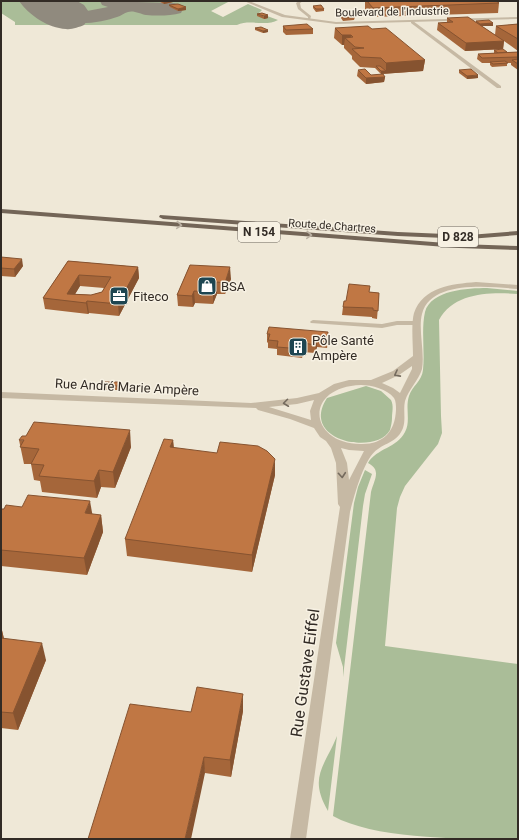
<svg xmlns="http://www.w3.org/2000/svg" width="519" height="840" viewBox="0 0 519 840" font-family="Roboto,sans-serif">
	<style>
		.green { fill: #aabd98 }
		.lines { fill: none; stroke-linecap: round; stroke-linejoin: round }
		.taxiway { fill: #908a7e; fill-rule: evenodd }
		.runway { fill: #908a7e; fill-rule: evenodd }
		.service { fill: #c6b9a4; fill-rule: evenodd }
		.minor { fill: #c6b9a4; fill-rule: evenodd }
		.tertiary { fill: #c6b9a4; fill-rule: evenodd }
		.primary { fill: #736557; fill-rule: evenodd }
		.wall { fill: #a5663a; fill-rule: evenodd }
		.shaded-wall { fill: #865330 }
		.building { fill: #c07744; stroke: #865330; fill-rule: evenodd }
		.oneway { stroke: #bcb2a4 }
		.oneway2 { stroke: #756b5e }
		.labels { text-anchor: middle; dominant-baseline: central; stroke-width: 3; stroke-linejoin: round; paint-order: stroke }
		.far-street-label { font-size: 11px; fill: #322b25; stroke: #f7f1e3 }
		.shield { fill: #f7f1e3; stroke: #6d665e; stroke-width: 1 }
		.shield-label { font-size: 12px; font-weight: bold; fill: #322b25 }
		.poi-label { font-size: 13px; fill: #322b25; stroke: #f7f1e3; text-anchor: start }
		.street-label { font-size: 13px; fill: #322b25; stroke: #f7f1e3 }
		.near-street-label { font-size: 16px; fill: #322b25; stroke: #f7f1e3 }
	</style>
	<rect width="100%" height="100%" fill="#efe8d7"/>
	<!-- green -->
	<g class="green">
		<path d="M1 1H158L164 4 170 1H230L211 11 223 17 248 4 262 10 259 13 278 20C266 27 250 19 237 25H15V22L1 13Z"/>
		<path d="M487 288 518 291V294C491 292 454 292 439 320L441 416 442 433 438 444 405 486 400 497 397 508 385 646 518 664V839C466 839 376 840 333 816L371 492C374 480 382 470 368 463 377 448 397 448 405 432 411 421 405 408 409 396 412 386 422 381 423 370 425 351 421 330 425 312 431 290 468 288 487 288Z"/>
		<path d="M366 386 381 391 391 400C394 406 392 412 392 418 392 422 391 426 390 430 376 456 299 441 327 398Z"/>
		<polygon points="365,470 372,474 365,494 363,506 343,677 343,667 336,643 354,503 358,487"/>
		<path d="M337 736 328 811C308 777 325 766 337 736Z"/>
	</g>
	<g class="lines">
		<!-- taxiway -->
		<path class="taxiway" d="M100 1 174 3 181 5 183 9 181 13C170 16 157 16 146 15 141 14 133 10 128 12 124 13 121 16 117 17 103 22 67 29 57 15L60 11 67 9 87 11 108 7 102 5Z"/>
		<!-- runway -->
		<path class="runway" d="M19 1H77L84 5 91 15 84 25C79 27 71 30 66 29 48 28 29 15 19 1Z"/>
		<!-- service -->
		<g class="service">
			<polygon points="299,1 303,1 300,3 301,8 311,16 310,20 308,20 308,17 298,9 296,3"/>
			<polygon points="411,21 413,21 501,86 501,88 497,88 411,23"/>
			<polygon points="313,320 382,324 397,321 417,321 420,323 417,325 397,325 382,328 311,323 310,322 311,321"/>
		</g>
		<!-- minor -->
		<path class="minor" d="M476 282 518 285V289C492 287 431 279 422 314 418 330 425 352 422 369 419 380 408 390 405 401 403 410 406 419 403 428 398 441 388 442 378 449 364 457 354 497 350 512L306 839H290L340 507 338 504 336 463 331 448 326 441 320 437 314 428 290 419 258 410 256 408 1 398V392L251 403 297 398 319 393 334 384 349 380H371L393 371 413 356C413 344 411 324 414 313 423 287 452 284 476 282ZM412 366V369L400 393 393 388 382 383 399 375ZM361 385C372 385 387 389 394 398 396 401 396 406 396 410 395 431 384 444 362 444 309 445 302 387 361 385ZM314 400 310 411 311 420 269 407 297 404ZM341 448 349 450 364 451 349 480 347 463Z"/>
		<!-- tertiary -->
		<polygon class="tertiary" points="244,1 249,1 285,15 336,22 518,17 518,19 336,24 282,17"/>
		<!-- primary -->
		<g class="primary">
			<polygon points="1,209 459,244 518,246 518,250 459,248 1,213"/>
			<polygon points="160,215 398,232 469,235 518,231 518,235 469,239 398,236 163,219 159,217"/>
		</g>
	</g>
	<!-- wall -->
	<g class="wall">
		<polygon points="158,1 173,1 173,2 164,4"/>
		<polygon points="365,1 496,1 499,3 498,13 372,17 365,9"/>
		<polygon points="169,5 186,10 178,11 170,7"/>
		<polygon points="313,6 324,9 324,11 316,12 313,8"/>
		<polygon points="257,14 268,18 264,19 257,16"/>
		<polygon points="341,16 355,17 354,20 343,21 341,18"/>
		<polygon points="447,18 476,22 476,21 493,23 493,26 482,26 495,35 496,26 518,24 518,51 504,41 503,49 465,51 437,30 438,23 447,22"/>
		<polygon points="283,26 313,29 313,34 286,35 283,32"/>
		<polygon points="255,28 268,32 263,33 255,30"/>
		<polygon points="335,28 372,29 425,60 423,71 381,74 375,68 360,67 352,59 352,56 344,48 344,45 342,45 334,38"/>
		<polygon points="494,50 507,52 518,52 518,70 511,65 511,63 507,63 507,66 492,67 490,65 490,63 482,63 477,59 478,54 494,53"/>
		<polygon points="358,70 371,75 385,77 384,82 366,84 357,76"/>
		<polygon points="459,70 478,78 467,79 459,73"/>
		<polygon points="1,257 23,266 15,277 1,276"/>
		<path d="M68 261 138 267 139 278 119 316 89 313 88 314 45 309 43 298ZM80 286 104 288 102 292 91 295 75 294Z"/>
		<polygon points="190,265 231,279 225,294 217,294 213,304 195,303 193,307 178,306 177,295"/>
		<polygon points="369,292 379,293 377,319 372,318 372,317 342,315 343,307 346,301"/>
		<polygon points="328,332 327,348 317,347 315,353 303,352 302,358 277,355 277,349 268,348 268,343 267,342 267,334"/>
		<polygon points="119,382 120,387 118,390 104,390 104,385"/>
		<polygon points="19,440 131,447 115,488 101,487 97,498 42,492 40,481 34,480 31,464 24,464"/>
		<polygon points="173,440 174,448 275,475 252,572 127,556 125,539"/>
		<polygon points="1,509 101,515 103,532 87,575 1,566"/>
		<polygon points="1,626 4,639 46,660 18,730 1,728"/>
		<polygon points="243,711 231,777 205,773 191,712"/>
	</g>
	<!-- shaded-wall -->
	<g class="shaded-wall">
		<polygon points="163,1 173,1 173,2 164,4"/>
		<polygon points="186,7 186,10 178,11 178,9"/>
		<polygon points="268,15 268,18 264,19 264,16"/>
		<polygon points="493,23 493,26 480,26 480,24"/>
		<polygon points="268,30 268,32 263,33 263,31"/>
		<polygon points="342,35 351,35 350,43 345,38 344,45 342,45"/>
		<polygon points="504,41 503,49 465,51 466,43"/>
		<polygon points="425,60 423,71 381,74 381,71 386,71 386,63"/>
		<polygon points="478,75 478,78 467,79 467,76"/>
		<polygon points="385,77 384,82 366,84 366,78"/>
		<polygon points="22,259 23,266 15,277 14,269"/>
		<polygon points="138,267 139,278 119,316 118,304"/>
		<polygon points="230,267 231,279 225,294 225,283"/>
		<polygon points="79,275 80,286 71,301 67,294"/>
		<polygon points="217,282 217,294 213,304 213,292"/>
		<polygon points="194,291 195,303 193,307 192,296"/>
		<polygon points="87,301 89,313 88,314 86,303"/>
		<polygon points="328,332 328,340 327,348 327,340"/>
		<polygon points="317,339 317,347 315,353 316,345"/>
		<polygon points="303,343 303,352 302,358 302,349"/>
		<polygon points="119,382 120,387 118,390 118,386"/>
		<polygon points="130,430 131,447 115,488 113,472"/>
		<polygon points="173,440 174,456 170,447"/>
		<polygon points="275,459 275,475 252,572 252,555"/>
		<polygon points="99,470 101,487 97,498 94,481"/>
		<polygon points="90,501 93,518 85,513"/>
		<polygon points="101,515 103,532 87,575 84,558"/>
		<polygon points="1,626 4,639 1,646"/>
		<polygon points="42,643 46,660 18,730 13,713"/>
		<polygon points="243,694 243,711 231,777 230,760"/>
		<polygon points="204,757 205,773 191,839 185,839"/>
	</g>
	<!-- building -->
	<g class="building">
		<polygon points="367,1 496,1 499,3 373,8"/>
		<polygon points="178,4 186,7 178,9 169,5"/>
		<polygon points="321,5 324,9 316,9 313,6"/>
		<polygon points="262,13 268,15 264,16 257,14"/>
		<polygon points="353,15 355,17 344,18 341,16"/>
		<polygon points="468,17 504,41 466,43 438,23 453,22 447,18"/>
		<polygon points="489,20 493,23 480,24 476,21"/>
		<polygon points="307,24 313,29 286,30 283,26"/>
		<polygon points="518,24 518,39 496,26"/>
		<polygon points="368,26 372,29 386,28 425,60 386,63 381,58 361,57 352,49 364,48 355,47 345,38 353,37 351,35 342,35 335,28"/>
		<polygon points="261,27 268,30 263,31 255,28"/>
		<polygon points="503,49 507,52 498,53 494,50"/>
		<polygon points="518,52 518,57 482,58 478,54"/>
		<polygon points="518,59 518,64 512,60"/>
		<polygon points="505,61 508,63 493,64 490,62"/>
		<polygon points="376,66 380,66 386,71 381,71"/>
		<polygon points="365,69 371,75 383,74 385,77 366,78 358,70"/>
		<polygon points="471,69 478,75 467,76 459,70"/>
		<polygon points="1,257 22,259 14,269 1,268"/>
		<path d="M68 261 138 267 118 304 87 301 86 303 43 298ZM79 275 111 277 102 292 91 295 67 294Z"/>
		<polygon points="190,265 230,267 225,283 217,282 213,292 194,291 192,296 177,295"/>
		<polygon points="349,284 370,286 369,292 379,293 378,311 373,310 373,308 343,307 344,301 346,301"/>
		<polygon points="269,327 328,332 327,340 317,339 316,345 303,343 302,349 277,347 278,341 268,340 270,334 267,334"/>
		<polygon points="105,382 119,382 118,386 104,385"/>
		<polygon points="34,422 130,430 113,472 99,470 94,481 39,476 44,465 31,464 39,449 20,447 24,440 19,440 22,436 26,436"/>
		<polygon points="164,439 173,440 170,447 217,453 220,442 258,446 267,451 275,459 252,555 125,539"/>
		<polygon points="28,495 90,501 85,513 101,515 84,558 1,550 1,509 4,509 6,505 22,507"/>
		<polygon points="1,638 42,643 13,713 1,712"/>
		<polygon points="197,687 243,694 230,760 204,757 185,839 88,839 130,704 191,712"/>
	</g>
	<!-- one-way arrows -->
	<defs><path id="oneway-chevron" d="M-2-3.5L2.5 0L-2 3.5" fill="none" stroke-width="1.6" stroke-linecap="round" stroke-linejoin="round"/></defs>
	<g class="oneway">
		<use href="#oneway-chevron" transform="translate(179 225) rotate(5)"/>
		<use href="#oneway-chevron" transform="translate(309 235) rotate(4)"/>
	</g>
	<g class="oneway2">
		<use href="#oneway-chevron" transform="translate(397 374) rotate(152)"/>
		<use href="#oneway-chevron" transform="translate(286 403) rotate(173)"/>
		<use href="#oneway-chevron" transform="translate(342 475) rotate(85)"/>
	</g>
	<!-- icons -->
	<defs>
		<g id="shop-square" transform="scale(1)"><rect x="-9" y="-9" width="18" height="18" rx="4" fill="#1d4551" stroke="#f7f1e3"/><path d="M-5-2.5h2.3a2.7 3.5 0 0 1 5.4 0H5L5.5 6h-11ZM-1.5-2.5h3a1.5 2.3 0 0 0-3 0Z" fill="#fff"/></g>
		<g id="office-square" transform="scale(1)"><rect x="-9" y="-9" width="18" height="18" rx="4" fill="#1d4551" stroke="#f7f1e3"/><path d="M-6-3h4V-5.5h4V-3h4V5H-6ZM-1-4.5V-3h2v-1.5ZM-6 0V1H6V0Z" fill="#fff"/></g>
		<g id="building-square" transform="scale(1)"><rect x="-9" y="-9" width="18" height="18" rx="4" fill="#1d4551" stroke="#f7f1e3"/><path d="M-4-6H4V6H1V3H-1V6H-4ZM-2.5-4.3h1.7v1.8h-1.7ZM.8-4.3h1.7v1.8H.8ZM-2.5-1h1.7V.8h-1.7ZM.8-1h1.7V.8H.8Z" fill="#fff"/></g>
	</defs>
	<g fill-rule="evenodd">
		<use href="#shop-square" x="207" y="286"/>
		<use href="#office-square" x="119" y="296"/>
		<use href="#building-square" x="298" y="347"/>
	</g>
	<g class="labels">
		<!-- far-street labels -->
		<g class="far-street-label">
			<text transform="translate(392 12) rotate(-1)">Boulevard de l'Industrie</text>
			<text transform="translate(332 226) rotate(4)">Route de Chartres</text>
		</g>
		<!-- shield labels -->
		<g class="shield">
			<rect x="238" y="222" width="42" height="20" rx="3"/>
			<rect x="438" y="227" width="40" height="20" rx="3"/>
		</g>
		<g class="shield-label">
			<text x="259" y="232">N 154</text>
			<text x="458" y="237">D 828</text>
		</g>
		<!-- poi labels -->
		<g class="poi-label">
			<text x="221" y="286">BSA</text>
			<text x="133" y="296">Fiteco</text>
			<text x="312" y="340">Pôle Santé<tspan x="312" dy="15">Ampère</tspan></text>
		</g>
		<!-- street labels -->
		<g class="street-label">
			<text transform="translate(127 387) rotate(3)">Rue André Marie Ampère</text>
		</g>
		<!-- near-street labels -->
		<g class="near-street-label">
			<text transform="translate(305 673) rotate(-82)">Rue Gustave Eiffel</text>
		</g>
	</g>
	<!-- border -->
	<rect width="519" height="840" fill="none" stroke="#322b25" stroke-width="4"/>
</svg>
